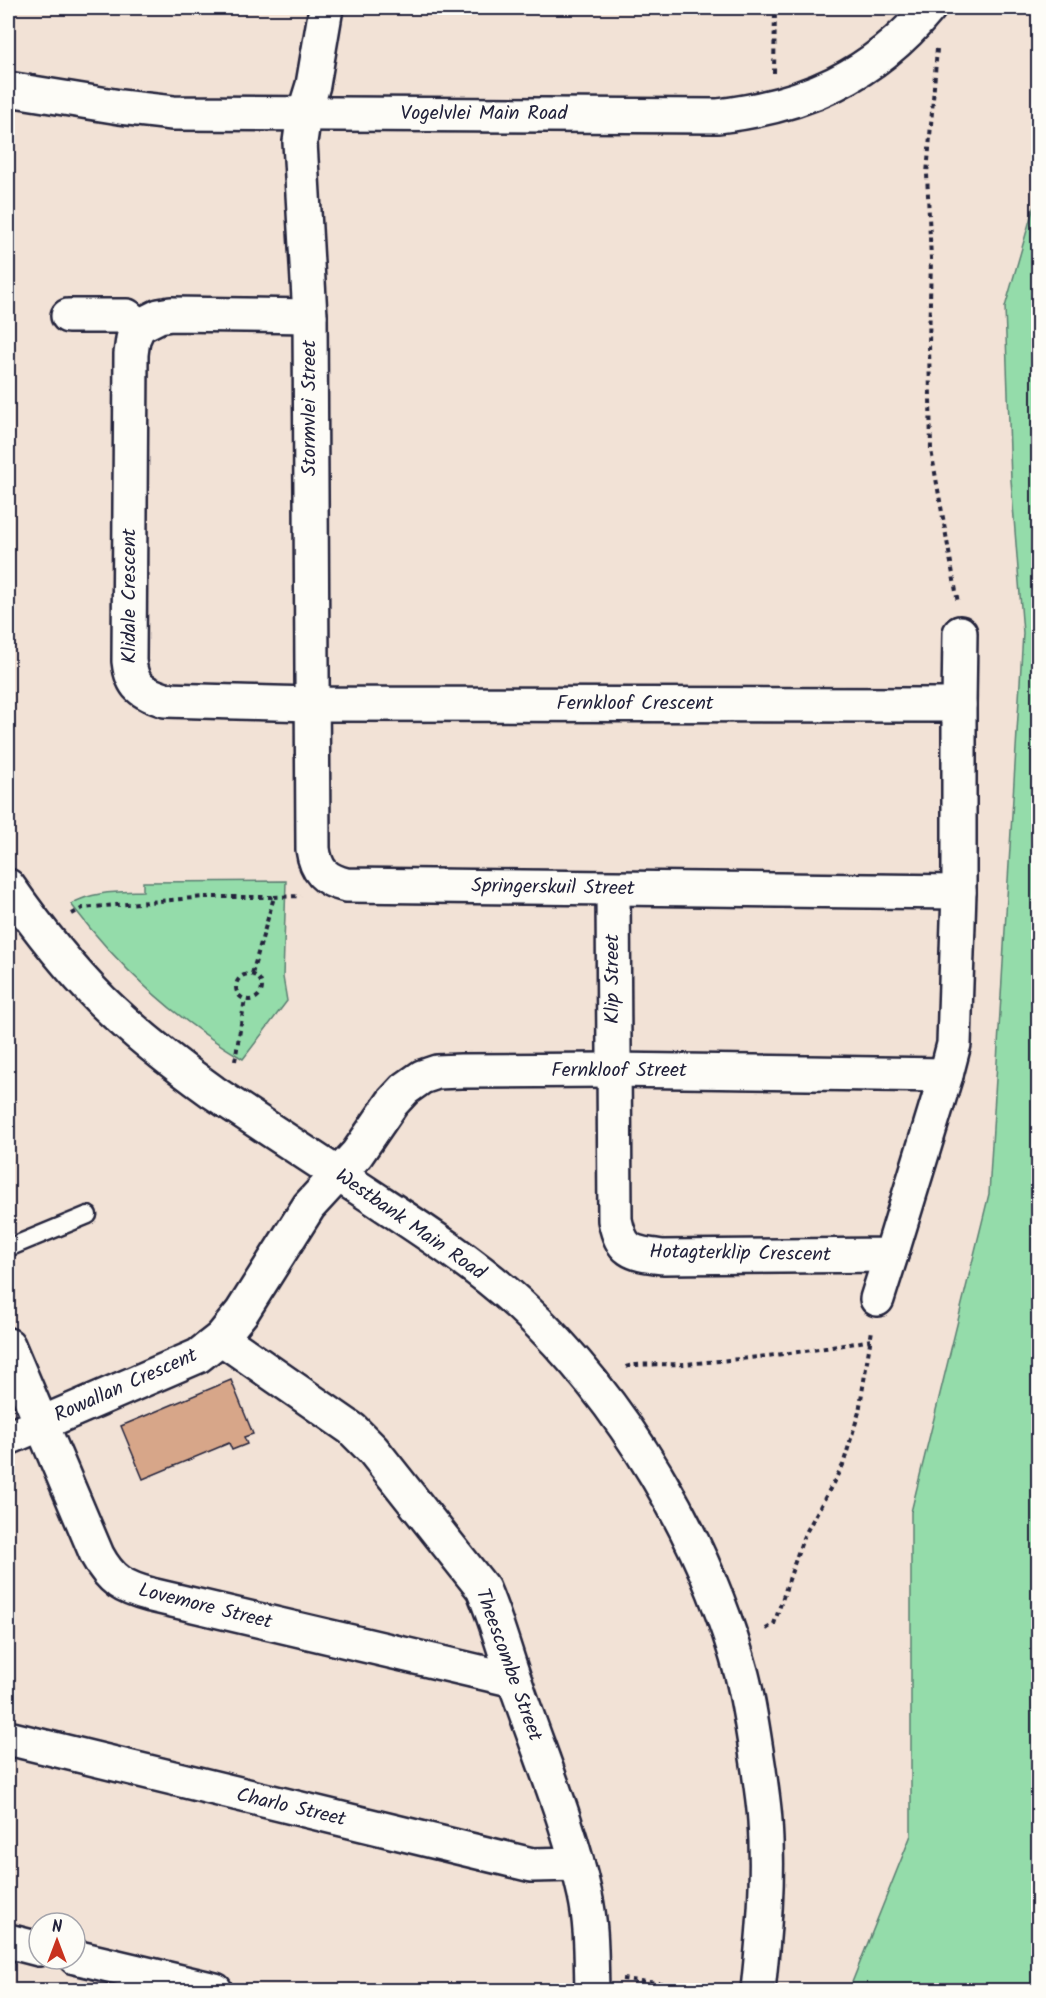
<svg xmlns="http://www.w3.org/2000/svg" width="1046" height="1998" viewBox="0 0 1046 1998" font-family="Kalam,sans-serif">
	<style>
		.green { fill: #94dcaa; stroke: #5b7f72; stroke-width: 1.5 }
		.building { fill: #d7a689; stroke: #22223b; stroke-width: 1.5 }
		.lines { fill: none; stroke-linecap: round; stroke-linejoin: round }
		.service-casing { stroke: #22223b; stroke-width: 21 }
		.minor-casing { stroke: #22223b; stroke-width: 38 }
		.tertiary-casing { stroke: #22223b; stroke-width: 38 }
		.path { stroke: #22223b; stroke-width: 4; stroke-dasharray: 4.5 4.5; stroke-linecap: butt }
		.service { stroke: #fdfcf7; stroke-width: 16 }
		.minor { stroke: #fdfcf7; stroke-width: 33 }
		.tertiary { stroke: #fdfcf7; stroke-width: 33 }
		.labels { text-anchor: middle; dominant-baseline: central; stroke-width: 5; stroke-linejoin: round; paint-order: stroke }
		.street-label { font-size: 20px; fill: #22223b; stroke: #fdfcf7 }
	</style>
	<rect width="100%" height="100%" fill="#f2e2d6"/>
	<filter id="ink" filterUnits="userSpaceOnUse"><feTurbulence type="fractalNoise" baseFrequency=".0167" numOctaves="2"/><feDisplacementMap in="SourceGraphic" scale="12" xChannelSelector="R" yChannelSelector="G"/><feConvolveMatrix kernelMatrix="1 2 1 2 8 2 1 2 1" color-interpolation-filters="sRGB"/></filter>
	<g filter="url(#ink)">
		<!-- green -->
		<g class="green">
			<polygon points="1038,192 1038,1990 849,1990 911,1835 911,1512 989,1194 1023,633 1011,480 1005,307"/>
			<path d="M286 881 283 977 287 1001 243 1059C173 1017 120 969 71 904 92 891 119 892 143 891V882Z"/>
		</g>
		<!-- building -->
		<polygon class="building" points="231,1380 253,1434 244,1437 247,1444 232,1450 229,1443 143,1479 121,1426"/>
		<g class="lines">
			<!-- service casing -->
			<g class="service-casing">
				<polyline id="service" points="8,1248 88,1215"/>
			</g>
			<!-- minor casing -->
			<g class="minor-casing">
				<g id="minor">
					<path d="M326 8 313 85 304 114 300 142 310 316 313 849C316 871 325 880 346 885L959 892"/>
					<path d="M8 89 120 107 173 113 718 116C804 106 873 76 929 8"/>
					<polyline points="68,316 127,316 139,326"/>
					<path d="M310 316 171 314 159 316 139 326 133 339 131 354 129 661C132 687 141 692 165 700L312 704 959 705V892L954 1044 946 1075 891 1255 663 1257C632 1253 622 1253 615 1220L613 889"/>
					<polyline points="959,705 960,633"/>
					<polyline points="877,1299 891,1255"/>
					<path d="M221 1338 352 1429 373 1450 483 1589C498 1624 507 1661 520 1696 543 1762 570 1827 585 1895 592 1926 591 1959 592 1990"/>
					<path d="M8 1345 97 1555C111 1581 124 1588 151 1595L514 1680"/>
					<polyline points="8,1438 198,1356 221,1338 242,1312 309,1206 357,1154 392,1103 405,1089 422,1077 437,1072 461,1071 613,1070 946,1075"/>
					<polyline points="8,1738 532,1865 577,1864"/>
					<polyline points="8,1941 39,1949"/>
					<polyline points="75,1957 215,1990"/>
				</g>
			</g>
			<!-- tertiary casing -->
			<g class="tertiary-casing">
				<path id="tertiary" d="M8 886C36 926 67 966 102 1001 136 1034 174 1064 213 1092 266 1127 320 1162 374 1198 424 1231 475 1264 520 1305 624 1401 705 1539 742 1675 750 1706 754 1739 759 1770 761 1787 764 1804 765 1821 769 1878 764 1934 758 1990"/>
			</g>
			<!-- path -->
			<g class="path">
				<polyline points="937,49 927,174 931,259 929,344 931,450 958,603"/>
				<polyline points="774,73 775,8"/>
				<polyline points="274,897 301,896"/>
				<polyline points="72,914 83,908 204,897 274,897 252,974"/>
				<circle cx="249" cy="987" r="13"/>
				<polyline points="235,1061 245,999"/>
				<path d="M626 1367C632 1363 672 1365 684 1364 747 1359 809 1352 871 1340"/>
				<polyline points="766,1629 774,1624 803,1538 843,1465 859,1412 872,1330"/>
				<polyline points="622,1979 719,1990"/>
			</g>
			<!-- service -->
			<use href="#service" class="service"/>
			<!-- minor -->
			<use href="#minor" class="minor"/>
			<!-- tertiary -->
			<use href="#tertiary" class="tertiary"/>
		</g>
	</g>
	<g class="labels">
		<!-- street labels -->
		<g class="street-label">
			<text x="484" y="114">Vogelvlei Main Road</text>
			<text transform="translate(310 408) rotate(-90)">Stormvlei Street</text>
			<text transform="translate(130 596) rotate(-90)">Klidale Crescent</text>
			<text x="635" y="704">Fernkloof Crescent</text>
			<text transform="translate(553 888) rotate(1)">Springerskuil Street</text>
			<text transform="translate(613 979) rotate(-90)">Klip Street</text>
			<text x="619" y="1071">Fernkloof Street</text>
			<text transform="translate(410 1225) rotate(35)">Westbank Main Road</text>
			<text transform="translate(740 1254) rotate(1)">Hotagterklip Crescent</text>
			<text transform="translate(126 1386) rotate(-24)">Rowallan Crescent</text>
			<text transform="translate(205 1607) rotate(14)">Lovemore Street</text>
			<text transform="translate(508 1665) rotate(70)">Theescombe Street</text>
			<text transform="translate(291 1808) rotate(13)">Charlo Street</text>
		</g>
	</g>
	<!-- margin -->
	<rect width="1046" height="1998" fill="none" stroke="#fdfcf7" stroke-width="30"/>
	<rect x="15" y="15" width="1016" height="1968" fill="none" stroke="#22223b" stroke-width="2" filter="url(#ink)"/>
	<!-- north arrow -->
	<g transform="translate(57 1941)"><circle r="28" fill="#fdfcf7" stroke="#a5a5ac" stroke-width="1.5"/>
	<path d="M0-4.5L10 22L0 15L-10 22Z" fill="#c8321e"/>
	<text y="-9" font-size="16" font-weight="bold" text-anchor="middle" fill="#22223b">N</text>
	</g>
</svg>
